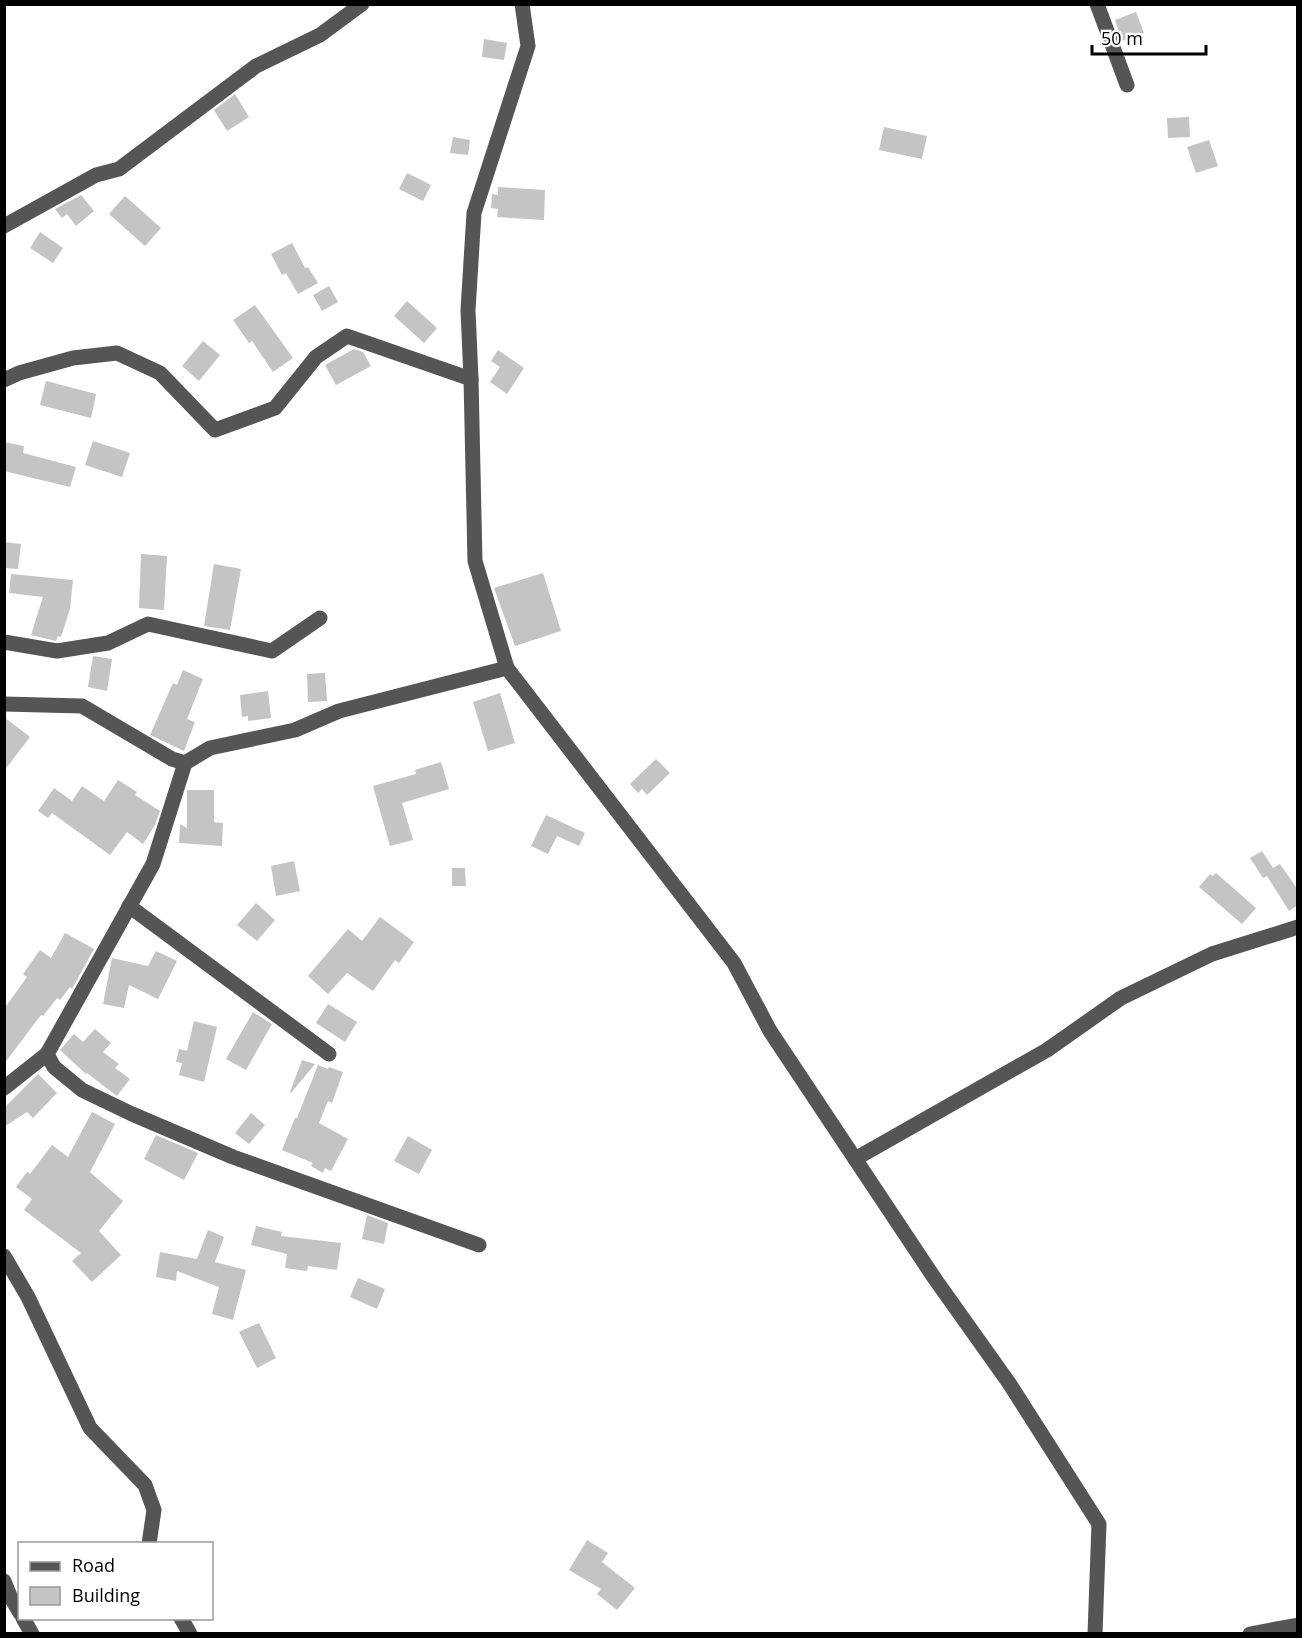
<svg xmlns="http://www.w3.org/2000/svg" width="1302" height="1638" viewBox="0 0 1302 1638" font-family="'Open Sans',sans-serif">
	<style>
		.building { fill: #c4c4c4 }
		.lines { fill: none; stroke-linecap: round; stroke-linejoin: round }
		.minor { stroke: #555; stroke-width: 15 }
	</style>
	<rect width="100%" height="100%" fill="#fff"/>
	<!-- building -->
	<g class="building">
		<polygon points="1136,12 1144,33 1122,41 1115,20"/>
		<polygon points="484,39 507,43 504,60 482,57"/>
		<polygon points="235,94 249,117 227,131 214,110"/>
		<polygon points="1189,117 1190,137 1168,138 1167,118"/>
		<polygon points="884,127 927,136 922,159 879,150"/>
		<polygon points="453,137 470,140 468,155 450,153"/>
		<polygon points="1209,140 1218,166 1196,173 1187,147"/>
		<polygon points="407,173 431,185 423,201 399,189"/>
		<polygon points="498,187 545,190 544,220 497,217 498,209 491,208 492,194 498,195"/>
		<polygon points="81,195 94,211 76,226 67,214 62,218 55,209"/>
		<polygon points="125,196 161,228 145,246 109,214"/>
		<polygon points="40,232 63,248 53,263 30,248"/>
		<polygon points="292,243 305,268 308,267 318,283 298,294 286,273 282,275 271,254"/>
		<polygon points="329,286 338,302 322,311 313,295"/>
		<polygon points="407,301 437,328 424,343 394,316"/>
		<polygon points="255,305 293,358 273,372 252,341 249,343 233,320"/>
		<polygon points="203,341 220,355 199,381 182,366"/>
		<polygon points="354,349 363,352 371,366 336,385 325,365"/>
		<polygon points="498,350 524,368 507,394 490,382 500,367 491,361"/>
		<polygon points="46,381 96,394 91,418 40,405"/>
		<polygon points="93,441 130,453 122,477 85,465"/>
		<polygon points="4,442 24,446 23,453 76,467 70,487 4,471"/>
		<polygon points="4,542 21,544 18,569 4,568"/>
		<polygon points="141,554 167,556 164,610 139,608"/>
		<polygon points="214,564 241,569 230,630 204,626"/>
		<polygon points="543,573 561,631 515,646 494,588"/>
		<polygon points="11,574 73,580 70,609 61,637 58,636 56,641 31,635 43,597 9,593"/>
		<polygon points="93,656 112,659 107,691 88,687"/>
		<polygon points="183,670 203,679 187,719 195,722 184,751 150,735 173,683 177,685"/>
		<polygon points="325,673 327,701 308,702 307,674"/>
		<polygon points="268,691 271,718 248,721 248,716 242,717 240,695"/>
		<polygon points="500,693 515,743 488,751 473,702"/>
		<polygon points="4,717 30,737 4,771"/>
		<polygon points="656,759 670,773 647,795 642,789 638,793 630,784"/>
		<polygon points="441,762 449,789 402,803 413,840 390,846 373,786 416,774 415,770"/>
		<polygon points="118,780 137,792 135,795 160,811 155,825 143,844 127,832 110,855 52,813 48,818 38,811 54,788 72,801 82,786 104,801"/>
		<polygon points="187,790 214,790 214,822 223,823 222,846 179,843 180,824 187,828"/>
		<polygon points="546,815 585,833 579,846 557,836 548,854 531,846"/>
		<polygon points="1262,851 1273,868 1280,864 1298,890 1298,905 1289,911 1267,876 1263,878 1250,858"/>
		<polygon points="294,861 300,891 276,896 271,866"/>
		<polygon points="452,868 465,868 466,886 452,886"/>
		<polygon points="1216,873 1256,908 1242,924 1199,887 1210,874 1213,876"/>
		<polygon points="256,903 275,920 257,941 237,925"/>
		<polygon points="380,917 414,942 399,963 395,960 373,991 347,973 328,994 308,976 348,929 362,941"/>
		<polygon points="65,933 94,949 72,989 70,987 60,1000 57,998 43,1016 41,1015 4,1064 4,1009 27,977 23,974 40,950 51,958"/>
		<polygon points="156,951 177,961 158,999 129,985 124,1008 103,1004 112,958 148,966"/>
		<polygon points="328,1004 357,1022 345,1042 316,1023"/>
		<polygon points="253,1012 272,1024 246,1070 226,1059"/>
		<polygon points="194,1021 217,1027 204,1082 179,1075 182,1063 176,1062 179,1049 187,1051"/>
		<polygon points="95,1029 111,1043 103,1052 119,1064 115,1068 130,1079 117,1096 87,1073 86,1074 60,1050 74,1034 83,1042"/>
		<polygon points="302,1060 315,1064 291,1093 290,1092"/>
		<polygon points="318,1065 328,1069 329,1067 343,1072 332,1103 328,1101 319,1123 348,1139 331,1171 325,1168 323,1173 311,1166 313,1163 282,1150 295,1118 297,1118"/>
		<polygon points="38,1074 57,1093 33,1118 27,1112 4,1127 4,1108"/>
		<polygon points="92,1112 115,1124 90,1172 123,1201 99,1231 121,1255 92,1282 72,1261 81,1253 24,1210 32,1199 16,1187 27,1172 30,1174 52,1145 68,1157"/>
		<polygon points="251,1113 265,1125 249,1144 235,1133"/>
		<polygon points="156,1135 198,1153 184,1180 144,1159"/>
		<polygon points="408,1136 432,1150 419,1174 394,1161"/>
		<polygon points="367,1215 388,1223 384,1244 362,1239"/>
		<polygon points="256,1226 282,1232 281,1236 341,1243 337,1270 308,1266 307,1271 285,1268 287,1254 251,1245"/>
		<polygon points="208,1230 224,1237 215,1262 246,1270 233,1320 212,1314 219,1287 177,1271 176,1281 156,1277 160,1252 197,1259"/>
		<polygon points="358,1278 385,1289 377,1309 350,1297"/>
		<polygon points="259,1323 276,1358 257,1368 239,1332"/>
		<polygon points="587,1540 608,1553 602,1562 635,1588 617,1610 597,1594 601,1589 569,1570"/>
	</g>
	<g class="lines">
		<!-- minor -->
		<g class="minor">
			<polyline points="522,4 528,46 474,213 468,310 471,379 475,561 507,668 734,963 770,1031 935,1279 1009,1383 1099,1524 1095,1634"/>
			<polyline points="1097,4 1127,85"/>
			<polyline points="4,226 96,175 119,169 256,66 320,35 362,4"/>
			<polyline points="4,380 19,373 73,358 117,353 160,373 215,430 275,408 316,357 347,336 471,379"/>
			<polyline points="4,642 57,651 108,643 148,624 272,651 320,618"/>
			<polyline points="4,704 82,706 172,759 185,763 210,748 295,730 339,711 507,668"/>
			<polyline points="129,906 329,1054"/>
			<polyline points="47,1054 54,1067 82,1090 132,1114 233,1157 479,1245"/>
			<polyline points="4,1088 47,1054 153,864 185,763"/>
			<polyline points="855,1159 1047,1050 1121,998 1212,954 1298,927"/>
			<polyline points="4,1256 28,1297 90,1428 145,1485 154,1510 149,1544"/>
			<polyline points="4,1581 10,1596 20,1613"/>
			<polyline points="23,1618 32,1634"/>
			<polyline points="181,1618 190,1634"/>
			<polyline points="1250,1634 1298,1625"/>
		</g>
	</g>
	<!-- border -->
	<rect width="1302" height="1638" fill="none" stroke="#000000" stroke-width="12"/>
	<!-- legend -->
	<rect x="18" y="1542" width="195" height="78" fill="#ffffff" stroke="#999999" stroke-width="1.5"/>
	<rect x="30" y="1562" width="30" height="9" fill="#555555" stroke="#999999" stroke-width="1.5"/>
	<text x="72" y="1572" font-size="18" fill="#000000">Road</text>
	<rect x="30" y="1587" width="30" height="18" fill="#c4c4c4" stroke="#999999" stroke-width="1.5"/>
	<text x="72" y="1602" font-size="18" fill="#000000">Building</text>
	<!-- scale -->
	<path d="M1092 45v9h114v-9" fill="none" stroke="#000000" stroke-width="3"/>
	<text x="1101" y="45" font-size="18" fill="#000000" stroke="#ffffff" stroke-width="4.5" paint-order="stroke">50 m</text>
</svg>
